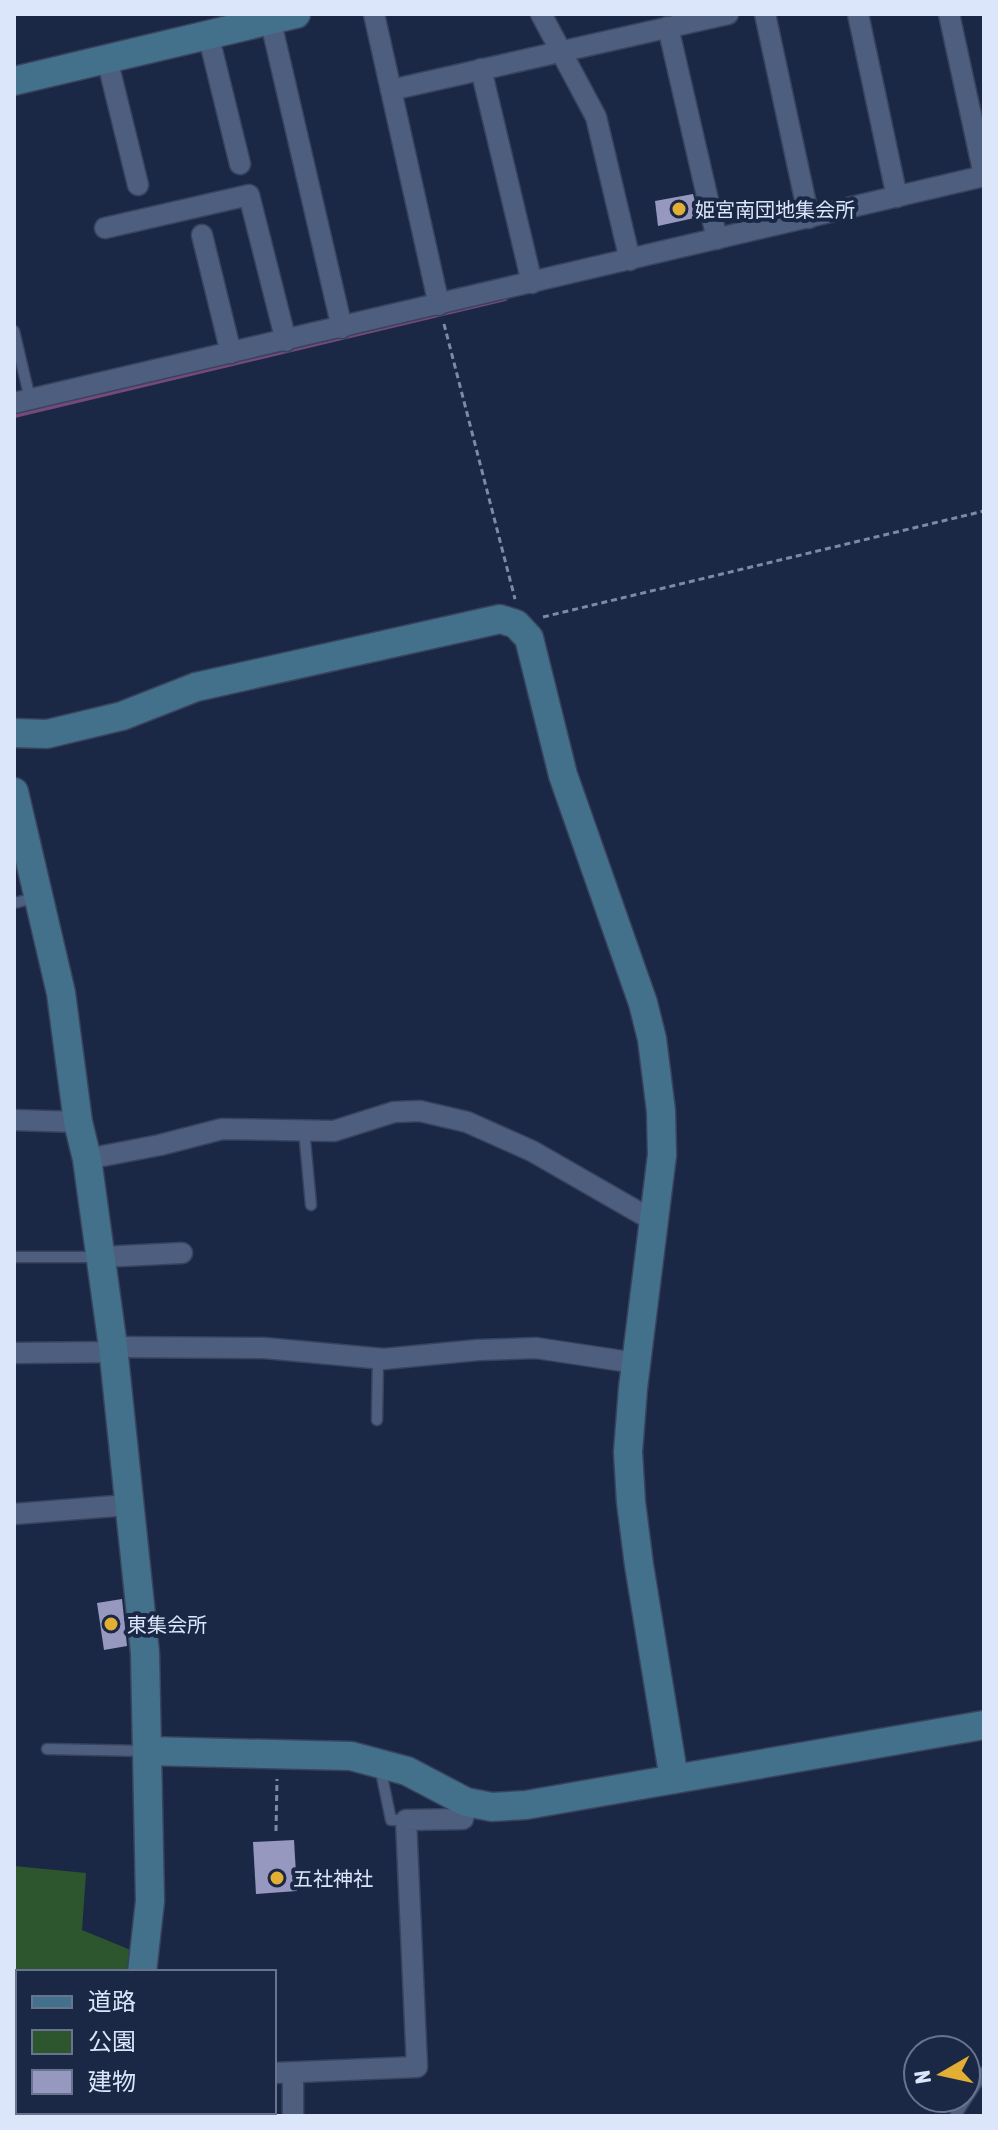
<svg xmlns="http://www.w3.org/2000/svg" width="998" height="2130" viewBox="0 0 998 2130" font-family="'Asap Condensed','Noto Sans JP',sans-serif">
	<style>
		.green { fill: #2d562e }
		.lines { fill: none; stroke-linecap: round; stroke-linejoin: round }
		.stream { stroke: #77497b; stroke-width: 6 }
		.building { fill: #9798c0 }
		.lane-casing { stroke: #39435d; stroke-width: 13 }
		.street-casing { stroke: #39435d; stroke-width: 23 }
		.secondary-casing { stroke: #39435d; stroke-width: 31 }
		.path { stroke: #7e8aa3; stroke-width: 3; stroke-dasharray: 6 4; stroke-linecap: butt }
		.lane { stroke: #4d5e7f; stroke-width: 10 }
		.street { stroke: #4d5e7f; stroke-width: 20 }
		.secondary { stroke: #43708a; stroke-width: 28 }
		.poi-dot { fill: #e2ae34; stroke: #1a2846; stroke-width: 3 }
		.labels { text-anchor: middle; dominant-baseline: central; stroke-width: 8; stroke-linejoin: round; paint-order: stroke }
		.poi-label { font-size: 20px; fill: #dce6fa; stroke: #1a2846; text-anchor: start }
	</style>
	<rect width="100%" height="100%" fill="#1a2846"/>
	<!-- green -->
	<polygon class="green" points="14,1866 86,1873 82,1930 138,1953 134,1972 18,1972 18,2026 14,2025"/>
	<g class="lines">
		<!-- stream -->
		<polyline class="stream" points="14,415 505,298"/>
	</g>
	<!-- building -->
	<g class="building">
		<polygon points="693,194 699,217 658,226 655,201"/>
		<polygon points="122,1599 127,1646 104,1650 97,1603"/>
		<polygon points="294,1840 297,1891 256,1894 253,1842"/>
	</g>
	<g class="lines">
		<!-- lane casing -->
		<g class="lane-casing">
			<g id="lane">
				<polyline points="14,331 30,399"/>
				<polyline points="14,903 35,898"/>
				<polyline points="304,1130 311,1205"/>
				<polyline points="14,1257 100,1257"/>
				<polyline points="377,1420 378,1358"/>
				<polyline points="47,1749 145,1751"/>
				<polyline points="380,1767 391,1820 406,1820"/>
				<polyline points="14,2040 18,2040"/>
				<polyline points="955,2116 984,2072"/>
			</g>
		</g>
		<!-- street casing -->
		<g class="street-casing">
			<g id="street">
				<polyline points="269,14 342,328"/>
				<polyline points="374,14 439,305"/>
				<polyline points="541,14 596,117 630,260"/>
				<polyline points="765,14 809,218"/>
				<polyline points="858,14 897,197"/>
				<polyline points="949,14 984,175"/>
				<polyline points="668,27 717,239"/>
				<polyline points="208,34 240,164"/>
				<polyline points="107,59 138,185"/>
				<polyline points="481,69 532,283"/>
				<polyline points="391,90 728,14"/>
				<polyline points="105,228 249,195 286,341"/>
				<polyline points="202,235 231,353"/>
				<polyline points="14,403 984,176"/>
				<polyline points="14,1120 78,1122"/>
				<polyline points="87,1159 160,1145 222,1129 334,1131 394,1112 420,1111 467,1122 532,1151 654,1221"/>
				<polyline points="101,1257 182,1253"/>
				<polyline points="113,1347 264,1348 384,1359 478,1350 536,1348 636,1363"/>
				<polyline points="14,1353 113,1352"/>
				<polyline points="14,1514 128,1505"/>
				<polyline points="274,2073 417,2067 406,1820 463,1819 466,1802"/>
				<polyline points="293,2116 293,2073"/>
			</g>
		</g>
		<!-- secondary casing -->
		<g class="secondary-casing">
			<g id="secondary">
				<polyline points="14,81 296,14"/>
				<polyline points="14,733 47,734 122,716 196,687 500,619 516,624 529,638 563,775 643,1003 652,1039 661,1111 662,1155 633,1388 628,1452 631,1502 639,1565 674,1779"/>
				<polyline points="14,792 61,993 78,1122 87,1159 113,1347 145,1653 150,1901 142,1972"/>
				<polyline points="147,1751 351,1756 407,1771 466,1802 492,1807 526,1805 984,1725"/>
				<polyline points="121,2116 122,2112"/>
			</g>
		</g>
		<!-- path -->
		<g class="path">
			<polyline points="444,324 515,599"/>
			<polyline points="543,617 984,511"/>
			<polyline points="276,1831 277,1779"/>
		</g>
		<!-- lane -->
		<use href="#lane" class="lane"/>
		<!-- street -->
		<use href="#street" class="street"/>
		<!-- secondary -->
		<use href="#secondary" class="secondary"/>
	</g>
	<!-- markers -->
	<g class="poi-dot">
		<circle cx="679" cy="209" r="8"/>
		<circle cx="111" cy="1624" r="8"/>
		<circle cx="277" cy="1878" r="8"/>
	</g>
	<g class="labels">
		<!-- poi labels -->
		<g class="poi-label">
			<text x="695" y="209">姫宮南団地集会所</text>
			<text x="127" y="1624">東集会所</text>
			<text x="293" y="1878">五社神社</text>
		</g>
	</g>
	<!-- border -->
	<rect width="998" height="2130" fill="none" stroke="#dce6fa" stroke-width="32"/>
	<!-- legend -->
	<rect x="16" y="1970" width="260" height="144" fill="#1a2846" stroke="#68748e" stroke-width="2"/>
	<rect x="32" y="1996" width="40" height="12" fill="#43708a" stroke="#68748e" stroke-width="2"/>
	<text x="88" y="2010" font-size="24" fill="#dce6fa">道路</text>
	<rect x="32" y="2030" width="40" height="24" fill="#2d562e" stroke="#68748e" stroke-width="2"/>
	<text x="88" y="2050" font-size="24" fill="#dce6fa">公園</text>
	<rect x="32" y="2070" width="40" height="24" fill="#9798c0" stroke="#68748e" stroke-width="2"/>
	<text x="88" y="2090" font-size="24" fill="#dce6fa">建物</text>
	<!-- north arrow -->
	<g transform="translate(942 2074) rotate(261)"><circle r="38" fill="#1a2846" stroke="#68748e" stroke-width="2"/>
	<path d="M0-6L14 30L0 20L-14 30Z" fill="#e2ae34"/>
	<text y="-12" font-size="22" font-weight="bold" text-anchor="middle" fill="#dce6fa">N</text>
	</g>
</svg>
